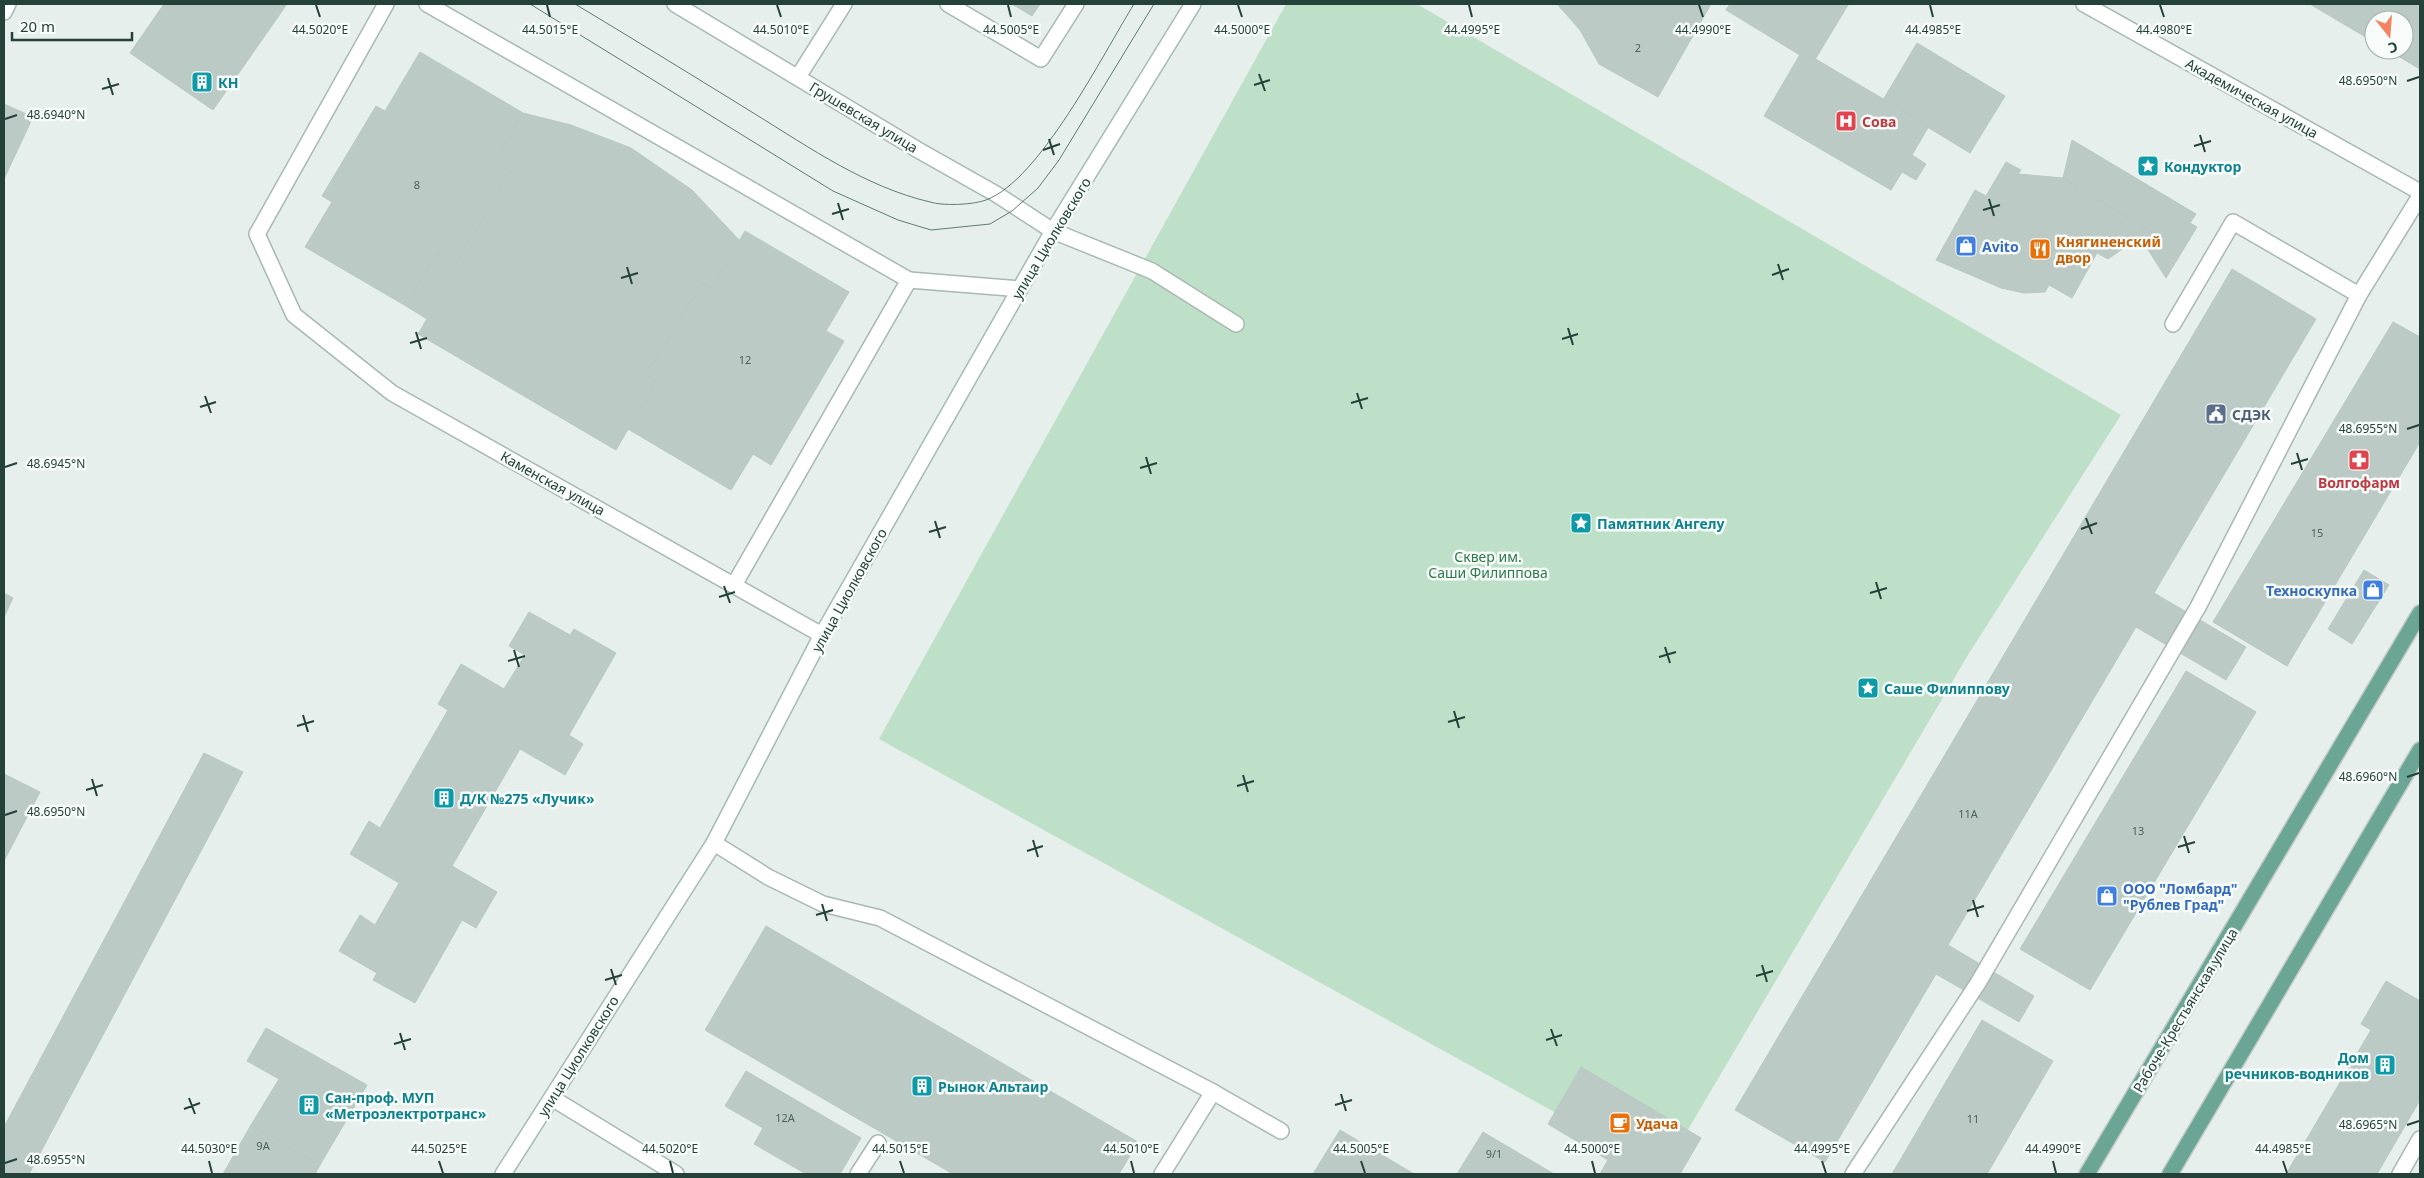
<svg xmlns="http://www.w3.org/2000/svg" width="2424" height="1178" viewBox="0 0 2424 1178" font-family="'Noto Sans',sans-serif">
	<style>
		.green { fill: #bfe0c8 }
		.building { fill: #bbcac4; stroke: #b8c9c2 }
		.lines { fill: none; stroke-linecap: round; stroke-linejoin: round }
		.lane-casing { stroke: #a8b8b2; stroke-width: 18 }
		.street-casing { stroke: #a8b8b2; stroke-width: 18 }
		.secondary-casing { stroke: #a4bbb3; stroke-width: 18 }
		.primary-casing { stroke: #c2cac8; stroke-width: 18 }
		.lane { stroke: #fff; stroke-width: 15 }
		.street { stroke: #fff; stroke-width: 15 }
		.secondary { stroke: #fff; stroke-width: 15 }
		.primary { stroke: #6aa596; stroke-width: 15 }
		.tram { stroke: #5f7d75; stroke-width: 1 }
		.ticks { fill: none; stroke: #24423a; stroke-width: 2 }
		.labels { text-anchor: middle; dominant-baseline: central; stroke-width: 5; stroke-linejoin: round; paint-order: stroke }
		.number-label { font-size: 11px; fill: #4a645c }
		.culture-label { font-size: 14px; font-weight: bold; fill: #0d838f; stroke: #f7fbf9; text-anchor: start }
		.street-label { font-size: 14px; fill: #24423a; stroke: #f7fbf9 }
		.health-label { font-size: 14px; font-weight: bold; fill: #be3a42; stroke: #f7fbf9; text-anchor: start }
		.food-label { font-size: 14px; font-weight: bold; fill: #c56008; stroke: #f7fbf9; text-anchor: start }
		.shop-label { font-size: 14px; font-weight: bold; fill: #366cbe; stroke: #f7fbf9; text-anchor: start }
		.service-label { font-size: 14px; font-weight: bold; fill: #4e5e75; stroke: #f7fbf9; text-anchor: start }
		.park-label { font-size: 14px; fill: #2d7a4b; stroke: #f7fbf9 }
		.ticks-label { font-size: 12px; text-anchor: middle; fill: #24423a; stroke: #f7fbf9; stroke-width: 5; stroke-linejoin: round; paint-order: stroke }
	</style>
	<rect width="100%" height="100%" fill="#e6efeb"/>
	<!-- green -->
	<polygon class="green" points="1286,4 1417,4 2121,415 1968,655 1663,1172 879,739"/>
	<!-- building -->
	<g class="building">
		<polygon points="164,4 287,4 213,110 130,53"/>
		<polygon points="1012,4 1040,4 1032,16"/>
		<polygon points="1557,4 1711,4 1658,97 1599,64 1580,30"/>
		<polygon points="1730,4 1845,4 1848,5 1813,63 1726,10"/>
		<polygon points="2310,4 2420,4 2420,69 2388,50 2404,50 2404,20 2374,20 2374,42"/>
		<polygon points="1917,43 2005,96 1970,153 1883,100"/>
		<polygon points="1802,51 1929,126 1912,155 1926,164 1916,180 1902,172 1891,190 1764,116"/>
		<polygon points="420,52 523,113 494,161 511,171 456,263 437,253 406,306 305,247 332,202 322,196 376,106 385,111"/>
		<polygon points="4,104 33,117 4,179"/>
		<polygon points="523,113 571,125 631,148 692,190 740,241 711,288 701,283 646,376 656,381 616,450 418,334 427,319 406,306 437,253 456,263 511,171 494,161"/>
		<polygon points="2072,140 2196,214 2190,223 2197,227 2166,278 2140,237 2145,228 2063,178"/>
		<polygon points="2006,162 2021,170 2018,174 2063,178 2145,228 2140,237 2108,259 2097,253 2072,298 2049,285 2045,292 2024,293 2001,288 1936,260 1975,190 1986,196"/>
		<polygon points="745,231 849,292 826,331 844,341 771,465 753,454 731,490 628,429 656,381 646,376 701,283 711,288"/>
		<polygon points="2232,269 2316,319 2154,593 2246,647 2226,680 2136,627 1948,945 2034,996 2019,1022 1936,974 1825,1162 1735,1110"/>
		<polygon points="2393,322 2420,337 2420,442 2287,666 2213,622"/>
		<polygon points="2364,570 2389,585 2352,644 2328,629"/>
		<polygon points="4,593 13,598 4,617"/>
		<polygon points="529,612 570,635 574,629 616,653 569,735 583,744 565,775 520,749 452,866 497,892 476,928 462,920 415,1003 373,980 377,973 339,951 360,915 375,925 399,883 350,854 369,821 380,828 448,710 438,704 461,664 504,689 525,655 509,646"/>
		<polygon points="2186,671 2256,712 2090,990 2020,949"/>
		<polygon points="204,753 243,772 29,1174 4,1174 4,1127"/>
		<polygon points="4,774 40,792 4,861"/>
		<polygon points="766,926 1138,1142 1119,1174 953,1174 705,1030"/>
		<polygon points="2386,981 2420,1001 2420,1100 2377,1174 2286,1174 2371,1030 2361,1024"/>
		<polygon points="1982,1020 2053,1061 1987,1174 1892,1174"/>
		<polygon points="266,1028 367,1085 320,1165 251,1125 279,1079 247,1061"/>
		<polygon points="1581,1067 1701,1138 1680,1174 1600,1174 1608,1160 1548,1124"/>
		<polygon points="746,1071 861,1138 840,1174 806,1174 754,1144 763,1128 725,1106"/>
		<polygon points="251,1125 320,1165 315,1174 223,1174"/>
		<polygon points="1340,1130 1414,1174 1313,1174"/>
		<polygon points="1483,1132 1554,1174 1457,1174"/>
	</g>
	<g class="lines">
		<!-- lane casing -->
		<g class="lane-casing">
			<g id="lane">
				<polyline points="386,4 257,234 294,315 392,393 822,635"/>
				<polyline points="427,4 909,280"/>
				<polyline points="948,4 1041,59 1076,4"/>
				<polyline points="4,12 8,4"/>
				<polyline points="798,77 844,4"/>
				<polyline points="2173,324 2233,222 2359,295"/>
				<polyline points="734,585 909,280 1020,289"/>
				<polyline points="714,843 768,877 823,904 880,918 1213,1092 1281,1131"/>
				<polyline points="552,1098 676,1174"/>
				<polyline points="858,1174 878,1143"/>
				<polyline points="1162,1174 1213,1092"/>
				<polyline points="1853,1174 1978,983 2198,607 2359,295 2420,196"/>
				<polyline points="2400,1174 2420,1139"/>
			</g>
		</g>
		<!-- street casing -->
		<g class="street-casing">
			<g id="street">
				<polyline points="675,4 918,150 996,194 1053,231 1152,271 1236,324"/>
				<polyline points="2084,4 2420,192"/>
			</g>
		</g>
		<!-- secondary casing -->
		<g class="secondary-casing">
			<polyline id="secondary" points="503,1174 714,843 822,635 1053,231 1193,4"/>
		</g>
		<!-- primary casing -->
		<g class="primary-casing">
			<g id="primary">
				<polyline points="2087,1174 2420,613"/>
				<polyline points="2170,1174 2420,750"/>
			</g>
		</g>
		<!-- lane -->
		<use href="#lane" class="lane"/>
		<!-- street -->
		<use href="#street" class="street"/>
		<!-- secondary -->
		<use href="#secondary" class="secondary"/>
		<!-- primary -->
		<use href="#primary" class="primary"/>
		<!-- tram -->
		<g class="tram">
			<polyline points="530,4 833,191 898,220 931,230 990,224 1012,211 1038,188 1059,160 1154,4"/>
			<path d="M575 4C635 40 695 77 755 114 810 148 866 187 930 202 942 206 973 205 986 200 1040 180 1103 54 1134 4"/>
		</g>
	</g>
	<!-- ticks -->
	<path class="ticks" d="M316 5 320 17M547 5 550 17M777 5 781 17M1008 5 1011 17M1238 5 1242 17M1469 5 1472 17M1699 5 1703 17M1930 5 1933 17M2160 5 2164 17M1259 74 1265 91M108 78 113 95M2407 81 2419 77M1254 85 1270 80M102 89 119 84M5 119 17 115M2200 135 2205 152M1049 139 1054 155M2194 146 2211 141M1043 150 1060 144M1989 199 1994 216M838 203 843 220M1983 210 2000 205M832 214 849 209M1778 264 1783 280M627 267 632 284M1772 275 1789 269M621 278 638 273M1568 328 1573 345M416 332 421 349M1562 339 1578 334M410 343 427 338M1357 393 1362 409M205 396 211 413M1351 403 1368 398M200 407 216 402M2407 429 2419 425M2297 453 2302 470M1146 457 1151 474M2291 464 2308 459M5 467 17 463M1140 468 1157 463M2086 518 2092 534M935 521 940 538M2081 529 2097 523M929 532 946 527M1876 582 1881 599M724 586 730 603M1870 593 1887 588M719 597 735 592M1665 647 1670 663M514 650 519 667M1659 657 1676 652M508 661 525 656M1454 711 1459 728M303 715 308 732M1448 722 1465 717M297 726 314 721M1243 775 1248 792M2407 777 2419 773M92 779 97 796M1237 786 1254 781M86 790 103 785M5 815 17 811M2184 836 2189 853M1033 840 1038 857M2178 847 2195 842M1027 851 1043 846M1973 900 1978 917M822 904 827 921M1967 911 1984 906M816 915 833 910M1762 965 1767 982M611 969 616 985M1756 976 1773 971M605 980 622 975M1551 1029 1557 1046M400 1033 405 1050M1546 1040 1562 1035M394 1044 411 1039M1341 1094 1346 1111M189 1098 195 1114M1335 1105 1352 1100M184 1109 200 1103M2407 1125 2419 1121M209 1161 212 1173M439 1161 443 1173M670 1161 673 1173M900 1161 904 1173M1131 1161 1134 1173M1361 1161 1365 1173M1592 1161 1595 1173M1822 1161 1826 1173M2053 1161 2056 1173M2283 1161 2287 1173M5 1163 17 1159"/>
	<!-- icons -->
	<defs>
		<g id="building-square" transform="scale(1.125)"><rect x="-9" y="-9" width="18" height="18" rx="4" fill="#0f9aa8" stroke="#f7fbf9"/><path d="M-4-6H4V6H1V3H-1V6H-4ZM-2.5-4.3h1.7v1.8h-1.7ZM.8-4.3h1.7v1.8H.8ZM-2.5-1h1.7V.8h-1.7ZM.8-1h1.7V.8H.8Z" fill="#fff"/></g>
		<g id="hospital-square" transform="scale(1.125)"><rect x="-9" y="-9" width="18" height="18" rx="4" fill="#e0444e" stroke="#f7fbf9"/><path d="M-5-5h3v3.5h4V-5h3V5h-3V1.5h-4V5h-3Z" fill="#fff"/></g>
		<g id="sight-square" transform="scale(1.125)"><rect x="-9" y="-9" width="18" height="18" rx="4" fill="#0f9aa8" stroke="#f7fbf9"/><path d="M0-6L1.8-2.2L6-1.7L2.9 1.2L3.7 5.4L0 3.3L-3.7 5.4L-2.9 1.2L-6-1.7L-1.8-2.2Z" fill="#fff"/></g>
		<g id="shop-square" transform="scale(1.125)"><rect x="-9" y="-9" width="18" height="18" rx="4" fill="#3f7fe0" stroke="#f7fbf9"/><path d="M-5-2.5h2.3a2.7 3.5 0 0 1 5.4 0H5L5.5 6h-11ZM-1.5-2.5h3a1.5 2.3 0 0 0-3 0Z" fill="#fff"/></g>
		<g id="restaurant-square" transform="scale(1.125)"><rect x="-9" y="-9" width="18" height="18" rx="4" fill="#e8710a" stroke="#f7fbf9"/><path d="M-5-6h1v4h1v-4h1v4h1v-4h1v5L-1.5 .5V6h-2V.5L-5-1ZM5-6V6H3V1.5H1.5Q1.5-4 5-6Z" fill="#fff"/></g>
		<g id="civic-square" transform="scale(1.125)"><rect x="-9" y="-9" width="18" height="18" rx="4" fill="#5c6f8a" stroke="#f7fbf9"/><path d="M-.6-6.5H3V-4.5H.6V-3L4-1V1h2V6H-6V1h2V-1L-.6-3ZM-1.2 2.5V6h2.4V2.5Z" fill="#fff"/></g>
		<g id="pharmacy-square" transform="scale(1.125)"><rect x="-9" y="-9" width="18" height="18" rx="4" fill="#e0444e" stroke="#f7fbf9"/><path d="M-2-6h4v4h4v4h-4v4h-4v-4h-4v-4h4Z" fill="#fff"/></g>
		<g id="cafe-square" transform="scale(1.125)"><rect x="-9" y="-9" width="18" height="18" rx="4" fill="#e8710a" stroke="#f7fbf9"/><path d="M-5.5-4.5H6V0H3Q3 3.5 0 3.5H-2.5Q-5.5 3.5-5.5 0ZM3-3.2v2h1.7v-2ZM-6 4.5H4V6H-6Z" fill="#fff"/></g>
	</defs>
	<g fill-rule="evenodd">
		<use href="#building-square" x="202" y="82"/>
		<use href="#hospital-square" x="1846" y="121"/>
		<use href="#sight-square" x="2148" y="166"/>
		<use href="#shop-square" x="1966" y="246"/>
		<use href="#restaurant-square" x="2040" y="249"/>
		<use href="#civic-square" x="2216" y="414"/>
		<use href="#pharmacy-square" x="2359" y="460"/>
		<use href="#sight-square" x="1581" y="523"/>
		<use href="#shop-square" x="2373" y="590"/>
		<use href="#sight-square" x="1868" y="688"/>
		<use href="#building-square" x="444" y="798"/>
		<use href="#shop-square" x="2107" y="896"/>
		<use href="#building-square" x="2385" y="1065"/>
		<use href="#building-square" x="922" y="1086"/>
		<use href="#building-square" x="309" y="1105"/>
		<use href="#cafe-square" x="1620" y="1123"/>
	</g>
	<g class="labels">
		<!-- number labels -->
		<g class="number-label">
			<text x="1638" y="47">2</text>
			<text x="417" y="184">8</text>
			<text x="745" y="359">12</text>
			<text x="2317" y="532">15</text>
			<text x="1968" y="813">11А</text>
			<text x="2138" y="830">13</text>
			<text x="785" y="1117">12А</text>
			<text x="1973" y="1118">11</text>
			<text x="263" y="1145">9А</text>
			<text x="1494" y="1153">9/1</text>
		</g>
		<!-- culture labels -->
		<g class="culture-label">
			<text x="218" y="82">КН</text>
			<text x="2164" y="166">Кондуктор</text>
			<text x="1597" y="523">Памятник Ангелу</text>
			<text x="1884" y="688">Саше Филиппову</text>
			<text x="460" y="798">Д/К №275 «Лучик»</text>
			<text x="2369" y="1057" text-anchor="end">Дом<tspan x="2369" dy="16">речников-водников</tspan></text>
			<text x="938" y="1086">Рынок Альтаир</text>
			<text x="325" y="1097">Сан-проф. МУП<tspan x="325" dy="16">«Метроэлектротранс»</tspan></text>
		</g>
		<!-- street labels -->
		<g class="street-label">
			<text transform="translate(2252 98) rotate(29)">Академическая улица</text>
			<text transform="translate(864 117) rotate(31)">Грушевская улица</text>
			<text transform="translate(1051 238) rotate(-59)">улица Циолковского</text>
			<text transform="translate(553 483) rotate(29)">Каменская улица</text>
			<text transform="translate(849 590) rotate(-61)">улица Циолковского</text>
			<text transform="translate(2185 1010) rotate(-59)">Рабоче-Крестьянская улица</text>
			<text transform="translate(578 1056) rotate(-58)">улица Циолковского</text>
		</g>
		<!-- health labels -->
		<g class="health-label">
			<text x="1862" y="121">Сова</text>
			<text x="2359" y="482" text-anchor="middle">Волгофарм</text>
		</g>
		<!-- food labels -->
		<g class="food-label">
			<text x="2056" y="241">Княгиненский<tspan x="2056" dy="16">двор</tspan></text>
			<text x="1636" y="1123">Удача</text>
		</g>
		<!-- shop labels -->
		<g class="shop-label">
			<text x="1982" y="246">Avito</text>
			<text x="2357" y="590" text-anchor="end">Техноскупка</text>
			<text x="2123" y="888">ООО "Ломбард"<tspan x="2123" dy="16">"Рублев Град"</tspan></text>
		</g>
		<!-- service labels -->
		<g class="service-label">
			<text x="2232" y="414">СДЭК</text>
		</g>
		<!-- park labels -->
		<g class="park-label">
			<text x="1488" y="556">Сквер им.<tspan x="1488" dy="16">Саши Филиппова</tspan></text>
		</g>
	</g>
	<g class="ticks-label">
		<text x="320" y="34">44.5020°E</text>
		<text x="550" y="34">44.5015°E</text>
		<text x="781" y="34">44.5010°E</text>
		<text x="1011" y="34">44.5005°E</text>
		<text x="1242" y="34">44.5000°E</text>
		<text x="1472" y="34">44.4995°E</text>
		<text x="1703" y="34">44.4990°E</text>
		<text x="1933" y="34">44.4985°E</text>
		<text x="2164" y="34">44.4980°E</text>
		<text x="2368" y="85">48.6950°N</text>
		<text x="56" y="119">48.6940°N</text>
		<text x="2368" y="433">48.6955°N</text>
		<text x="56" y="468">48.6945°N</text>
		<text x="2368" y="781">48.6960°N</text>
		<text x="56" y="816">48.6950°N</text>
		<text x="2368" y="1129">48.6965°N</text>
		<text x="209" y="1153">44.5030°E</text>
		<text x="439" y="1153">44.5025°E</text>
		<text x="670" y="1153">44.5020°E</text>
		<text x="900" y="1153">44.5015°E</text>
		<text x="1131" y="1153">44.5010°E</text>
		<text x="1361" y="1153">44.5005°E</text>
		<text x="1592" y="1153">44.5000°E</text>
		<text x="1822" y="1153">44.4995°E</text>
		<text x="2053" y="1153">44.4990°E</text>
		<text x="2283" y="1153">44.4985°E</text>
		<text x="56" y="1164">48.6955°N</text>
	</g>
	<!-- border -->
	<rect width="2424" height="1178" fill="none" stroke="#24423a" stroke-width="10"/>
	<!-- north arrow -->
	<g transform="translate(2389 35) rotate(163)"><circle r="24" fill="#f7fbf9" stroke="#a3b1ad"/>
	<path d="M0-4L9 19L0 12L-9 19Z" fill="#f4845f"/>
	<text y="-8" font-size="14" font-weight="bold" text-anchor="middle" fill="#24423a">С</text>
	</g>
	<!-- scale -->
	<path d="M12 32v8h120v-8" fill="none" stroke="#24423a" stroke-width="2.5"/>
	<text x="20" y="32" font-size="15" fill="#24423a" stroke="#f7fbf9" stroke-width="4" paint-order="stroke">20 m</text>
</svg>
